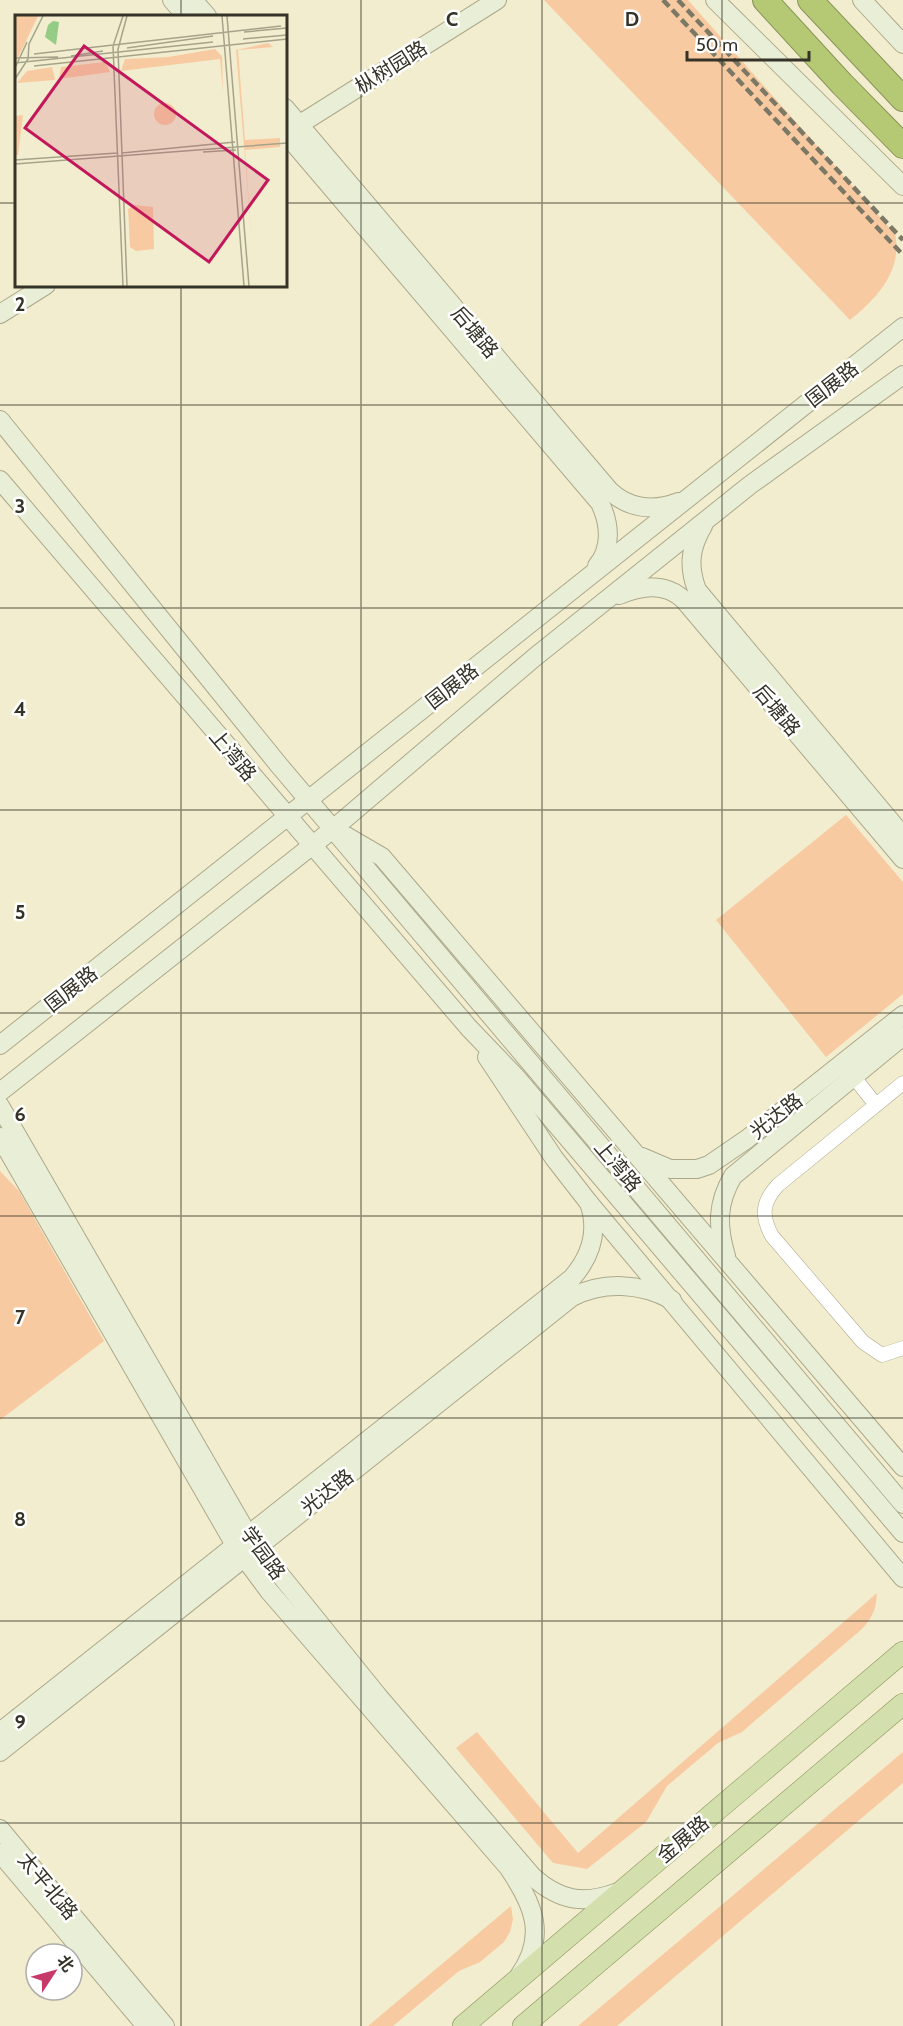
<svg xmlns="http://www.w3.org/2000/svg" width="903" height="2026" viewBox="0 0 903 2026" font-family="Cabin,'Noto Sans SC',sans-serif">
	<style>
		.green { fill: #f8caa2 }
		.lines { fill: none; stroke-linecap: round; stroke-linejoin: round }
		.street-casing { stroke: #aca88b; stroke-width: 15 }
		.secondary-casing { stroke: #aca88b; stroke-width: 20 }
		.primary-casing { stroke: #88945a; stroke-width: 22 }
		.highway-casing { stroke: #88945a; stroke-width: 26 }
		.street { stroke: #fff; stroke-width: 14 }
		.secondary { stroke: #e9efd6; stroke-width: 18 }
		.primary { stroke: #d3dfac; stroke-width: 21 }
		.highway { stroke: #b5c975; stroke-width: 24 }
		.rail { stroke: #7b7865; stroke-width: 4.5; stroke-dasharray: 9 4.5; stroke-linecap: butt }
		.grid { fill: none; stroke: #353327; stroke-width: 1.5; stroke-opacity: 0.55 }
		.labels { text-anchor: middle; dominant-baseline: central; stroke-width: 5; stroke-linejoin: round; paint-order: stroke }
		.street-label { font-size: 20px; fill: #353327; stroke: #fff }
		.inset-road { fill: none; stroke: #a6a38b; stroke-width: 1.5 }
		.view { fill: #c2185b; fill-opacity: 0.15; stroke: #c2185b; stroke-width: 3 }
		.inset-edge { fill: none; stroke: #353327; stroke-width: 3 }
		.grid-label { font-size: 20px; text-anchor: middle; font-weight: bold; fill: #353327; stroke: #fff; stroke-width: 5; stroke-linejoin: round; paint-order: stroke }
	</style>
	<rect width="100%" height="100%" fill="#f2edce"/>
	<!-- green -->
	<g class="green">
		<path d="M544 0H688L895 234C903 271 876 299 850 320Z"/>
		<polygon points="846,815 903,882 903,994 826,1057 716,920"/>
		<polygon points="0,1171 19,1191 104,1341 0,1420"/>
		<path d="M877 1593C876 1609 873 1617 862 1629L742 1732 718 1743 667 1786 646 1822 587 1869 553 1863 456 1748 477 1732 578 1853Z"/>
		<polygon points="903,1752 903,1783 617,2026 578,2026"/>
		<polygon points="511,1906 513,1919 510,1932 504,1942 480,1962 459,1971 393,2026 368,2026"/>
	</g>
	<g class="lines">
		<!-- street casing -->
		<g class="street-casing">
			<g id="street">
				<polyline points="853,1076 876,1105"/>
				<path d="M903 1083 778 1185C762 1202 761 1216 772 1236L863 1342 882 1355 903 1348"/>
			</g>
		</g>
		<!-- secondary casing -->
		<g class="secondary-casing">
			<g id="secondary">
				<polyline points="172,0 186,16"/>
				<polyline points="193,0 207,16"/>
				<polyline points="715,0 903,186"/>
				<polyline points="862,0 903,44"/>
				<path d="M285 108 609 490C627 508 653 512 678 502"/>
				<polyline points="289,131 497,0"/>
				<path d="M285 133 600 503C610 524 612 548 597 566"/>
				<polyline points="0,314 46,285"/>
				<polyline points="0,420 278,764 903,1504"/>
				<polyline points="0,480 469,1028 516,1077 903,1533"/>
				<path d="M703 526C690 548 688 566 697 590L903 836"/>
				<path d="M619 595C642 586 665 582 684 600L903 859"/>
				<polyline points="346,836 382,857 903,1467"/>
				<polyline points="0,1045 903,327"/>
				<polyline points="487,1057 554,1158 589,1203 903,1578"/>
				<polyline points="0,1092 333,829 535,657 750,485 903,375"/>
				<path d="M0 1106 248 1535 378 1696 533 1877C560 1901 584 1905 618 1892"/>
				<path d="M0 1137 235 1545 269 1591 508 1867C533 1904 548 1935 519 1976"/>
				<polyline points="642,1157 670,1169 697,1169 709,1165 747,1139 903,1015"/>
				<path d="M726 1256C717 1226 717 1203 733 1176L903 1036"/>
				<path d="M0 1732 572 1278C591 1256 599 1231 589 1203"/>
				<path d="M0 1752 572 1297C604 1281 640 1283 672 1300"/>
				<polyline points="0,1829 165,2026"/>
				<polyline points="0,1853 146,2026"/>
			</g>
		</g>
		<!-- primary casing -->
		<g class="primary-casing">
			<g id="primary">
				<polyline points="463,2026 903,1652"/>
				<polyline points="523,2026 903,1704"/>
			</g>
		</g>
		<!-- highway casing -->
		<g class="highway-casing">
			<g id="highway">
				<polyline points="765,0 842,84 903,146"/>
				<polyline points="810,0 903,99"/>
			</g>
		</g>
		<!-- street -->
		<use href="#street" class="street"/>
		<!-- secondary -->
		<use href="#secondary" class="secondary"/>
		<!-- primary -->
		<use href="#primary" class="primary"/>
		<!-- highway -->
		<use href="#highway" class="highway"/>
		<!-- rail -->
		<g class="rail">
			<polyline points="663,0 903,255"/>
			<polyline points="678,0 903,240"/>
		</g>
	</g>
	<!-- grid -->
	<path class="grid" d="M181 0V16M361 0V2026M542 0V2026M722 0V2026M0 203H16M285 203H903M181 285V2026M0 405H903M0 608H903M0 810H903M0 1013H903M0 1216H903M0 1418H903M0 1621H903M0 1823H903"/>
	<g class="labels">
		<!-- street labels -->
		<g class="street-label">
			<text transform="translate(391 67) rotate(-32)">枞树园路</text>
			<text transform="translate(475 332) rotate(50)">后塘路</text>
			<text transform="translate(832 384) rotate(-38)">国展路</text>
			<text transform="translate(452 686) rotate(-38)">国展路</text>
			<text transform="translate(777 710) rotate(50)">后塘路</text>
			<text transform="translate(233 755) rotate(50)">上湾路</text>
			<text transform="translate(71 989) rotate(-38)">国展路</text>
			<text transform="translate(776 1116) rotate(-38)">光达路</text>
			<text transform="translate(618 1166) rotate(50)">上湾路</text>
			<text transform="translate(327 1492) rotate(-38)">光达路</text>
			<text transform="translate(263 1553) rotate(54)">学园路</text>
			<text transform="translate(683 1839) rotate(-40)">金展路</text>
			<text transform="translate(48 1886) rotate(50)">太平北路</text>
		</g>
	</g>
	<!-- overview -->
	<g transform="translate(15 15)">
		<rect width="272" height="272" fill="#f2edce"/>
		<path d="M0 1H23L0 49ZM253 28 258 32 223 35 230 125 265 123V132L230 135 237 227 221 35ZM200 34 207 41 208 77 205 44 106 56 110 44 153 42ZM90 47 95 57 44 64 46 52ZM37 52 40 65 2 68 12 56ZM139 99a11 11 0 1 1 22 0a11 11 0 1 1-22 0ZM8 100 3 140H0V101ZM119 190 138 192 139 234 121 236 115 232 113 194Z" fill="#f8caa2"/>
		<path d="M38 6 44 7 41 30 30 22 33 10Z" fill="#94cb85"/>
		<path class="inset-road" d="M108 1 98 31 108 271M207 1 229 271M212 1 234 271M229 17 272 13M228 24 272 20M112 33 198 21M19 39 266 11M56 41 88 36M0 43 43 42M0 48 198 27M19 51 272 24M0 53 12 27M0 64 13 44 14 29 28 1M188 137 221 135M107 138 220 127M0 145 102 138M0 149 272 128M112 271 103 34 112 1"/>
		<path class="view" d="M69 31 253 165 194 247 10 113Z"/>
		<rect width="272" height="272" class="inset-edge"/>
	</g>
	<g class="grid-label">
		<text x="452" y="26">C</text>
		<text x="632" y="26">D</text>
		<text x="20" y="311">2</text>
		<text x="20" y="513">3</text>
		<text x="20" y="716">4</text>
		<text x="20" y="919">5</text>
		<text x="20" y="1121">6</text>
		<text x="20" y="1324">7</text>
		<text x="20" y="1526">8</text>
		<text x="20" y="1729">9</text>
	</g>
	<!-- north arrow -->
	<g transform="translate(54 1972) rotate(54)"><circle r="28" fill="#ffffff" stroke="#aeada9" stroke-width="1.5"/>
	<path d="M0-4.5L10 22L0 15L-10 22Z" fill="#c63969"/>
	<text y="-9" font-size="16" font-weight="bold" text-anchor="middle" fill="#353327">北</text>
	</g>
	<!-- scale -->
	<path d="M687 51v9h122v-9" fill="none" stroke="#353327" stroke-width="3"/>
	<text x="696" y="51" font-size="18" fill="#353327" stroke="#ffffff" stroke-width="4.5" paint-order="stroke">50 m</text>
</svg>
